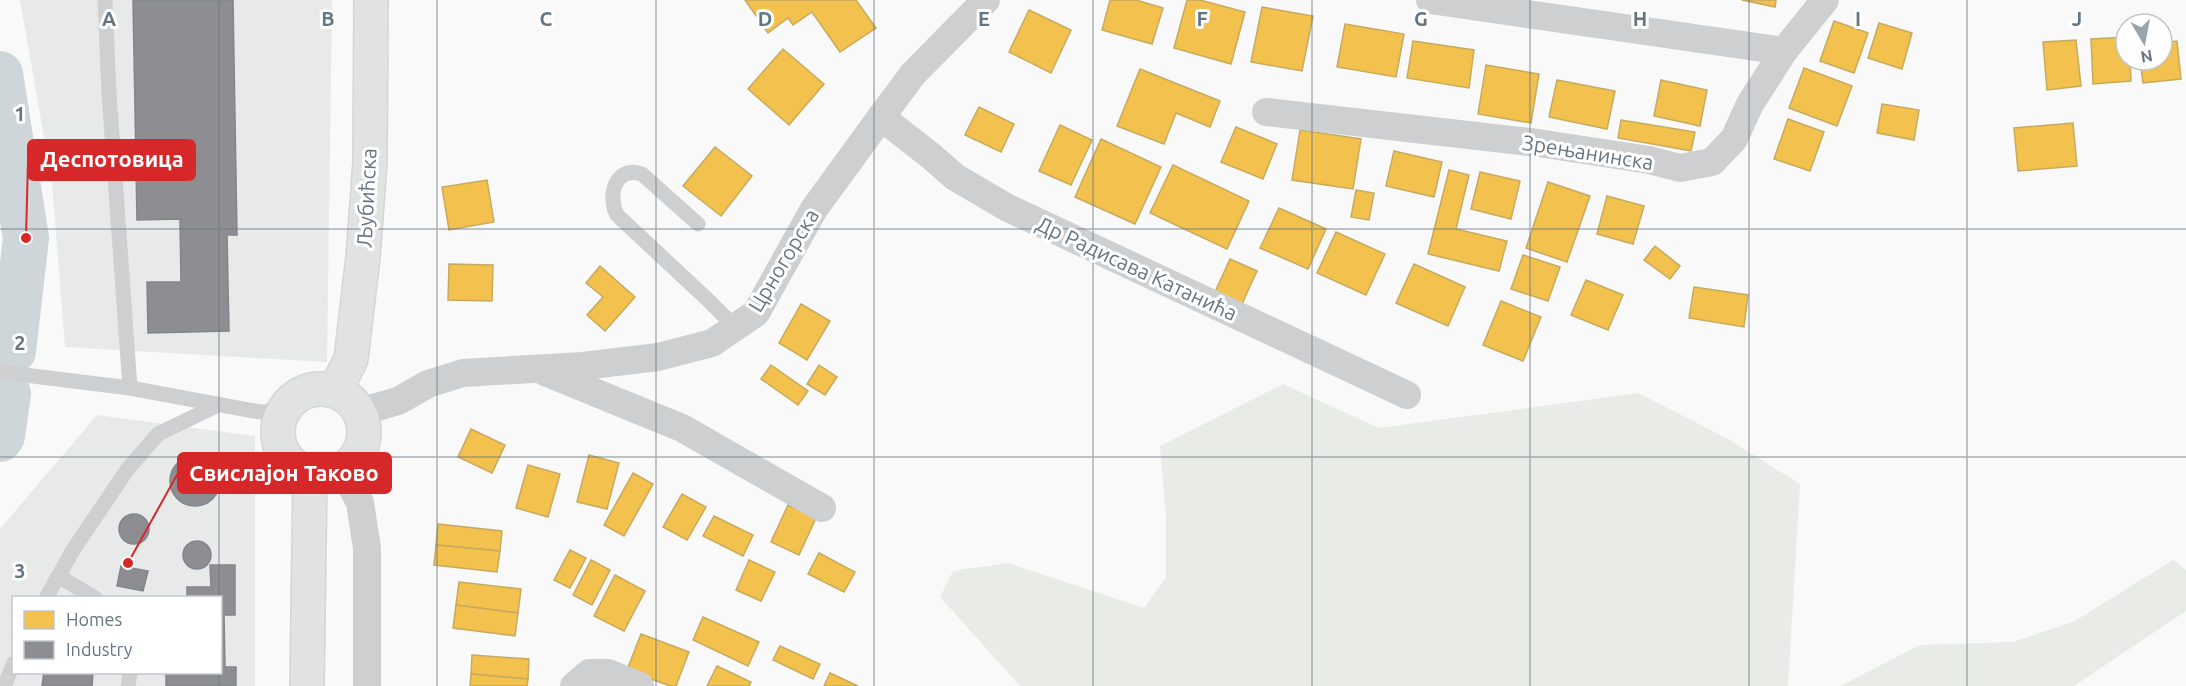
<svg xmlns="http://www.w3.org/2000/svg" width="2186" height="686" viewBox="0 0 2186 686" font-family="Ubuntu,sans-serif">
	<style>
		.built { fill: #e8e9e9; fill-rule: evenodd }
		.green { fill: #e8ebe6 }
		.homes { fill: #f2c14e; stroke: #c8aa5e; stroke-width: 1.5 }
		.industry { fill: #8d8d92; stroke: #81868e; stroke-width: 1.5 }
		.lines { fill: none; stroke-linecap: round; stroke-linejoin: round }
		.river { stroke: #ced6d9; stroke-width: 46 }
		.secondary-casing { stroke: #d5d6d7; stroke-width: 36 }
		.lane { stroke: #cecfd0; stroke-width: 15 }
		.street { stroke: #cecfd0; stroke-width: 28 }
		.secondary { stroke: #e1e2e2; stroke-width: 33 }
		.grid { fill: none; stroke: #657683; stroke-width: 1.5; stroke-opacity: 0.55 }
		.labels { text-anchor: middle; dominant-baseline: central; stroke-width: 6; stroke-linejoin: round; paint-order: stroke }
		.street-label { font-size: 21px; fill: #657683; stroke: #fff }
		.grid-label { font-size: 20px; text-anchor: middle; font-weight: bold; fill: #657683; stroke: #fff; stroke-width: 6; stroke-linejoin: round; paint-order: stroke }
		.leader { fill: none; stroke: #d62828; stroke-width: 2 }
		.callout-dot { fill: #d62828; stroke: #fff; stroke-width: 2 }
		.callout { fill: #d62828; stroke: #d62828; stroke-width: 2 }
		.callout-label { font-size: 22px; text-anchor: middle; font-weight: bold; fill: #fff }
	</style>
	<rect width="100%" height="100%" fill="#f9f9f9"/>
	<!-- built -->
	<g class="built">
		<polygon points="20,0 332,0 327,362 65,347 52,183"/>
		<path d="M97 415 255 436V686H0V529ZM14 598H220V672H14Z"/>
	</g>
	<!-- green -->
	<g class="green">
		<polygon points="1283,384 1379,428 1638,393 1728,439 1800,484 1788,686 1020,686 940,597 953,571 1008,563 1144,608 1166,578 1166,517 1160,446"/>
		<polygon points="2173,560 2186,570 2186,611 2074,686 1840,686 1920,645 2013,642 2075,621"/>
	</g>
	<!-- homes -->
	<g class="homes">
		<polygon points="745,0 856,0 876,28 840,52 812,12 793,25 788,18 768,33"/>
		<polygon points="1110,0 1136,0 1163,8 1152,44 1102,30"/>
		<polygon points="1187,0 1200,0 1245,12 1231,64 1174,48"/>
		<polygon points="1742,0 1776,0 1775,7"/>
		<polygon points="1262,7 1313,16 1302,71 1251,62"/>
		<polygon points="1029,10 1071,30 1051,73 1009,52"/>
		<polygon points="1834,21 1868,33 1854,73 1820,61"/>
		<polygon points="1879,23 1912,33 1902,69 1868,58"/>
		<polygon points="1345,24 1404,34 1396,77 1337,67"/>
		<polygon points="2126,37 2126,60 2130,60 2131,81 2093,84 2091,39"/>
		<polygon points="2076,40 2081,86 2047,90 2043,42"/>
		<polygon points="1413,41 1474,50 1469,88 1407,78"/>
		<polygon points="2177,41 2181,79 2143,83 2140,60 2162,60 2162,43"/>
		<polygon points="783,49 824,84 789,125 748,89"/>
		<polygon points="1486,65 1539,74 1531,123 1478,114"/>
		<polygon points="1804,68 1852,86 1837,126 1789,108"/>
		<polygon points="1140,69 1220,101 1210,127 1176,113 1164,144 1117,126"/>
		<polygon points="1557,80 1615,91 1607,129 1549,117"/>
		<polygon points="1661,80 1707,90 1700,126 1654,116"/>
		<polygon points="1882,104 1919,110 1914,140 1877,133"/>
		<polygon points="979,107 1014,124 1001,152 965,135"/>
		<polygon points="1788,119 1824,132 1810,171 1774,159"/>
		<polygon points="1621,120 1695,132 1691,151 1618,138"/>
		<polygon points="2073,123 2077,166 2018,171 2014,128"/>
		<polygon points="1060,125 1092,140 1071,185 1039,171"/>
		<polygon points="1236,127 1277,144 1263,179 1221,162"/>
		<polygon points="1300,130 1361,139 1353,189 1292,180"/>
		<polygon points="1101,139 1161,167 1135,224 1075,197"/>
		<polygon points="715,147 752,176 721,216 683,186"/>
		<polygon points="1394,151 1442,162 1434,197 1386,186"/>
		<polygon points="1173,165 1249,201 1227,249 1150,213"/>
		<polygon points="1449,170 1469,175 1456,229 1507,241 1499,271 1428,254"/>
		<polygon points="1480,172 1520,181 1511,219 1471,209"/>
		<polygon points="487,180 494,222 449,230 442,187"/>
		<polygon points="1548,182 1590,196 1567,262 1526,248"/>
		<polygon points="1356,190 1374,193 1369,220 1351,217"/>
		<polygon points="1607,196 1644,206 1633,244 1597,234"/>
		<polygon points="1279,208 1326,229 1308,269 1260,248"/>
		<polygon points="1336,232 1385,254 1366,295 1317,273"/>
		<polygon points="1655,246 1680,266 1670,279 1644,260"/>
		<polygon points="1523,255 1560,267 1548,301 1511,289"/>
		<polygon points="1230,259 1257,271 1242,304 1215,292"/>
		<polygon points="449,264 493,265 492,301 448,300"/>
		<polygon points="1414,264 1465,287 1448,326 1396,303"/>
		<polygon points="600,266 635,297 605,331 587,315 603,297 586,283"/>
		<polygon points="1586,280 1623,295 1608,330 1571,315"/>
		<polygon points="1694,287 1748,295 1744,327 1689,318"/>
		<polygon points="1501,301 1541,317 1523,361 1483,345"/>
		<polygon points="801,304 830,321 807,360 779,343"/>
		<polygon points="771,365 808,391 798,405 761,379"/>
		<polygon points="819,365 837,377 825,395 807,384"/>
		<polygon points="471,429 505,445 492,473 458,457"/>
		<polygon points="589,455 619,463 607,509 577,502"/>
		<polygon points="528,465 560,474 548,517 516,508"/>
		<polygon points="633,473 653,484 624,536 604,525"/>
		<polygon points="682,494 706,507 687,540 663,527"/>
		<polygon points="788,505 816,518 799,555 771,542"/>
		<polygon points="714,516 753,535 743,556 703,536"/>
		<polygon points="438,524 502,531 500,551 436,545"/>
		<polygon points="436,545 500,551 497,572 434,565"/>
		<polygon points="570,550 586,558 570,588 554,580"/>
		<polygon points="819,553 855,572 844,592 808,574"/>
		<polygon points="591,560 610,570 592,605 573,595"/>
		<polygon points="749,560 775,572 761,601 736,590"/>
		<polygon points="615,575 645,591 624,631 594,616"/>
		<polygon points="459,582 521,589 518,613 456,605"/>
		<polygon points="456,605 518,613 515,636 453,628"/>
		<polygon points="703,617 759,642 748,666 693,640"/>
		<polygon points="641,634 689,652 676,686 670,686 627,670"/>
		<polygon points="780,646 820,664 813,679 773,660"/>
		<polygon points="472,655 529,659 528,679 471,674"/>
		<polygon points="717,666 751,682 749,686 707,686"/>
		<polygon points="830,673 858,686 824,686"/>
		<polygon points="471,674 528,679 527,686 470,686"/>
	</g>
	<!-- industry -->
	<g class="industry">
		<polygon points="133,0 233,0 237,235 227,235 229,331 148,333 147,282 181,282 180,219 137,220"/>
		<circle cx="195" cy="481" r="25"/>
		<circle cx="134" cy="529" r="15"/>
		<circle cx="197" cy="555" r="14"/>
		<polygon points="210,565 235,565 235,615 224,615 225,667 236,667 236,686 166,686 166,672 220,672 220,598 187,598 187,587 211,587"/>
		<polygon points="121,566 148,571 143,591 117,586"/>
		<polygon points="44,672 93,672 92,686 42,686"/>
	</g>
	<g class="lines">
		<!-- river -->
		<g class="river">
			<polyline points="0,74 26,238 13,351"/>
			<polyline points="0,439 2,436 8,394"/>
		</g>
		<!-- secondary casing -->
		<g class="secondary-casing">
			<g id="secondary">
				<circle cx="321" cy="432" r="43"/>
				<polyline points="335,391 351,359 363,257 370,162 371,0"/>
				<polyline points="307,686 310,474"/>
			</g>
		</g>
		<!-- lane -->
		<g class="lane">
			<polyline points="105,0 109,93 130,388"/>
			<path d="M698 224 642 174C615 165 607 196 617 215L708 300 735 327"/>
			<polyline points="0,372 130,388 260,412 283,411"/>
			<polyline points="58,576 95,598"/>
			<polyline points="46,598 73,550 127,470 158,434 218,405"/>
			<polyline points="4,686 14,663"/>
			<polyline points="128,686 130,672"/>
		</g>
		<!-- street -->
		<g class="street">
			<polyline points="1430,0 1784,51"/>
			<polyline points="1266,112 1538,143 1649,160 1680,168 1712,162 1734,139 1750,104 1784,51 1825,0"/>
			<polyline points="881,117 931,156 955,177 1006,207 1407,395"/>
			<polyline points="545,372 682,428 822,508"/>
			<polyline points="359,412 398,401 428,384 463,373 583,366 658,357 712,343 756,313 814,209 881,117 913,74 986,0"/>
			<polyline points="343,469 360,503 367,548 367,686"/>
			<polyline points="574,686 589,673 608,673 640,686"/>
		</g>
		<!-- secondary -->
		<use href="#secondary" class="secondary"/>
	</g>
	<!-- grid -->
	<path class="grid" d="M219 0V598M437 0V686M656 0V686M874 0V686M1093 0V686M1312 0V686M1530 0V686M1749 0V686M1967 0V686M0 229H2186M0 457H2186M219 672V686"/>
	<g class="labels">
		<!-- street labels -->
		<g class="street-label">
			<text transform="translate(1588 152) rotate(9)">Зрењанинска</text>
			<text transform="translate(366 198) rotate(-87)">Љубићска</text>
			<text transform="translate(783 260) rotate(-59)">Црногорска</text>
			<text transform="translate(1137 268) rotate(25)">Др Радисава Катанића</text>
		</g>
	</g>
	<g class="grid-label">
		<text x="109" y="26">A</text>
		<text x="328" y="26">B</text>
		<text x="546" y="26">C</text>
		<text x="765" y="26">D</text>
		<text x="984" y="26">E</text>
		<text x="1202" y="26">F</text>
		<text x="1421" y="26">G</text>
		<text x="1640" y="26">H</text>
		<text x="1858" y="26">I</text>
		<text x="2077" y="26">J</text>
		<text x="20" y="121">1</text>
		<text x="20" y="350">2</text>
		<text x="20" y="578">3</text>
	</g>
	<!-- callouts -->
	<path class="leader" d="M26 238L28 160M128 563L178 473"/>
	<g class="callout-dot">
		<circle cx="26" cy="238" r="6"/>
		<circle cx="128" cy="563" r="6"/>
	</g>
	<g class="callout">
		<rect x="28" y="140" width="167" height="40" rx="6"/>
		<rect x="178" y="453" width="213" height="40" rx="6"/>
	</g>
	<g class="callout-label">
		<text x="112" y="167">Деспотовица</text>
		<text x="284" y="481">Свислајон Таково</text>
	</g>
	<!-- legend -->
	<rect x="12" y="596" width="210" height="78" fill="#ffffff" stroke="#c1c8cd" stroke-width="1.5"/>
	<rect x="24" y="611" width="30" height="18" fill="#f2c14e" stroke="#c1c8cd" stroke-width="1.5"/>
	<text x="66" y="626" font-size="18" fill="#657683">Homes</text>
	<rect x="24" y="641" width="30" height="18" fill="#8d8d92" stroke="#c1c8cd" stroke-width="1.5"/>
	<text x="66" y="656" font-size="18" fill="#657683">Industry</text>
	<!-- north arrow -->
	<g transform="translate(2144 42) rotate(170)"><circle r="28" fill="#ffffff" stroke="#c1c8cd" stroke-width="1.5"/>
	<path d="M0-4.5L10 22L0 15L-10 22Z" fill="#99a4ac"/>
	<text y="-9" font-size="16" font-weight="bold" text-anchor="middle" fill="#657683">N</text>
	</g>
</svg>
